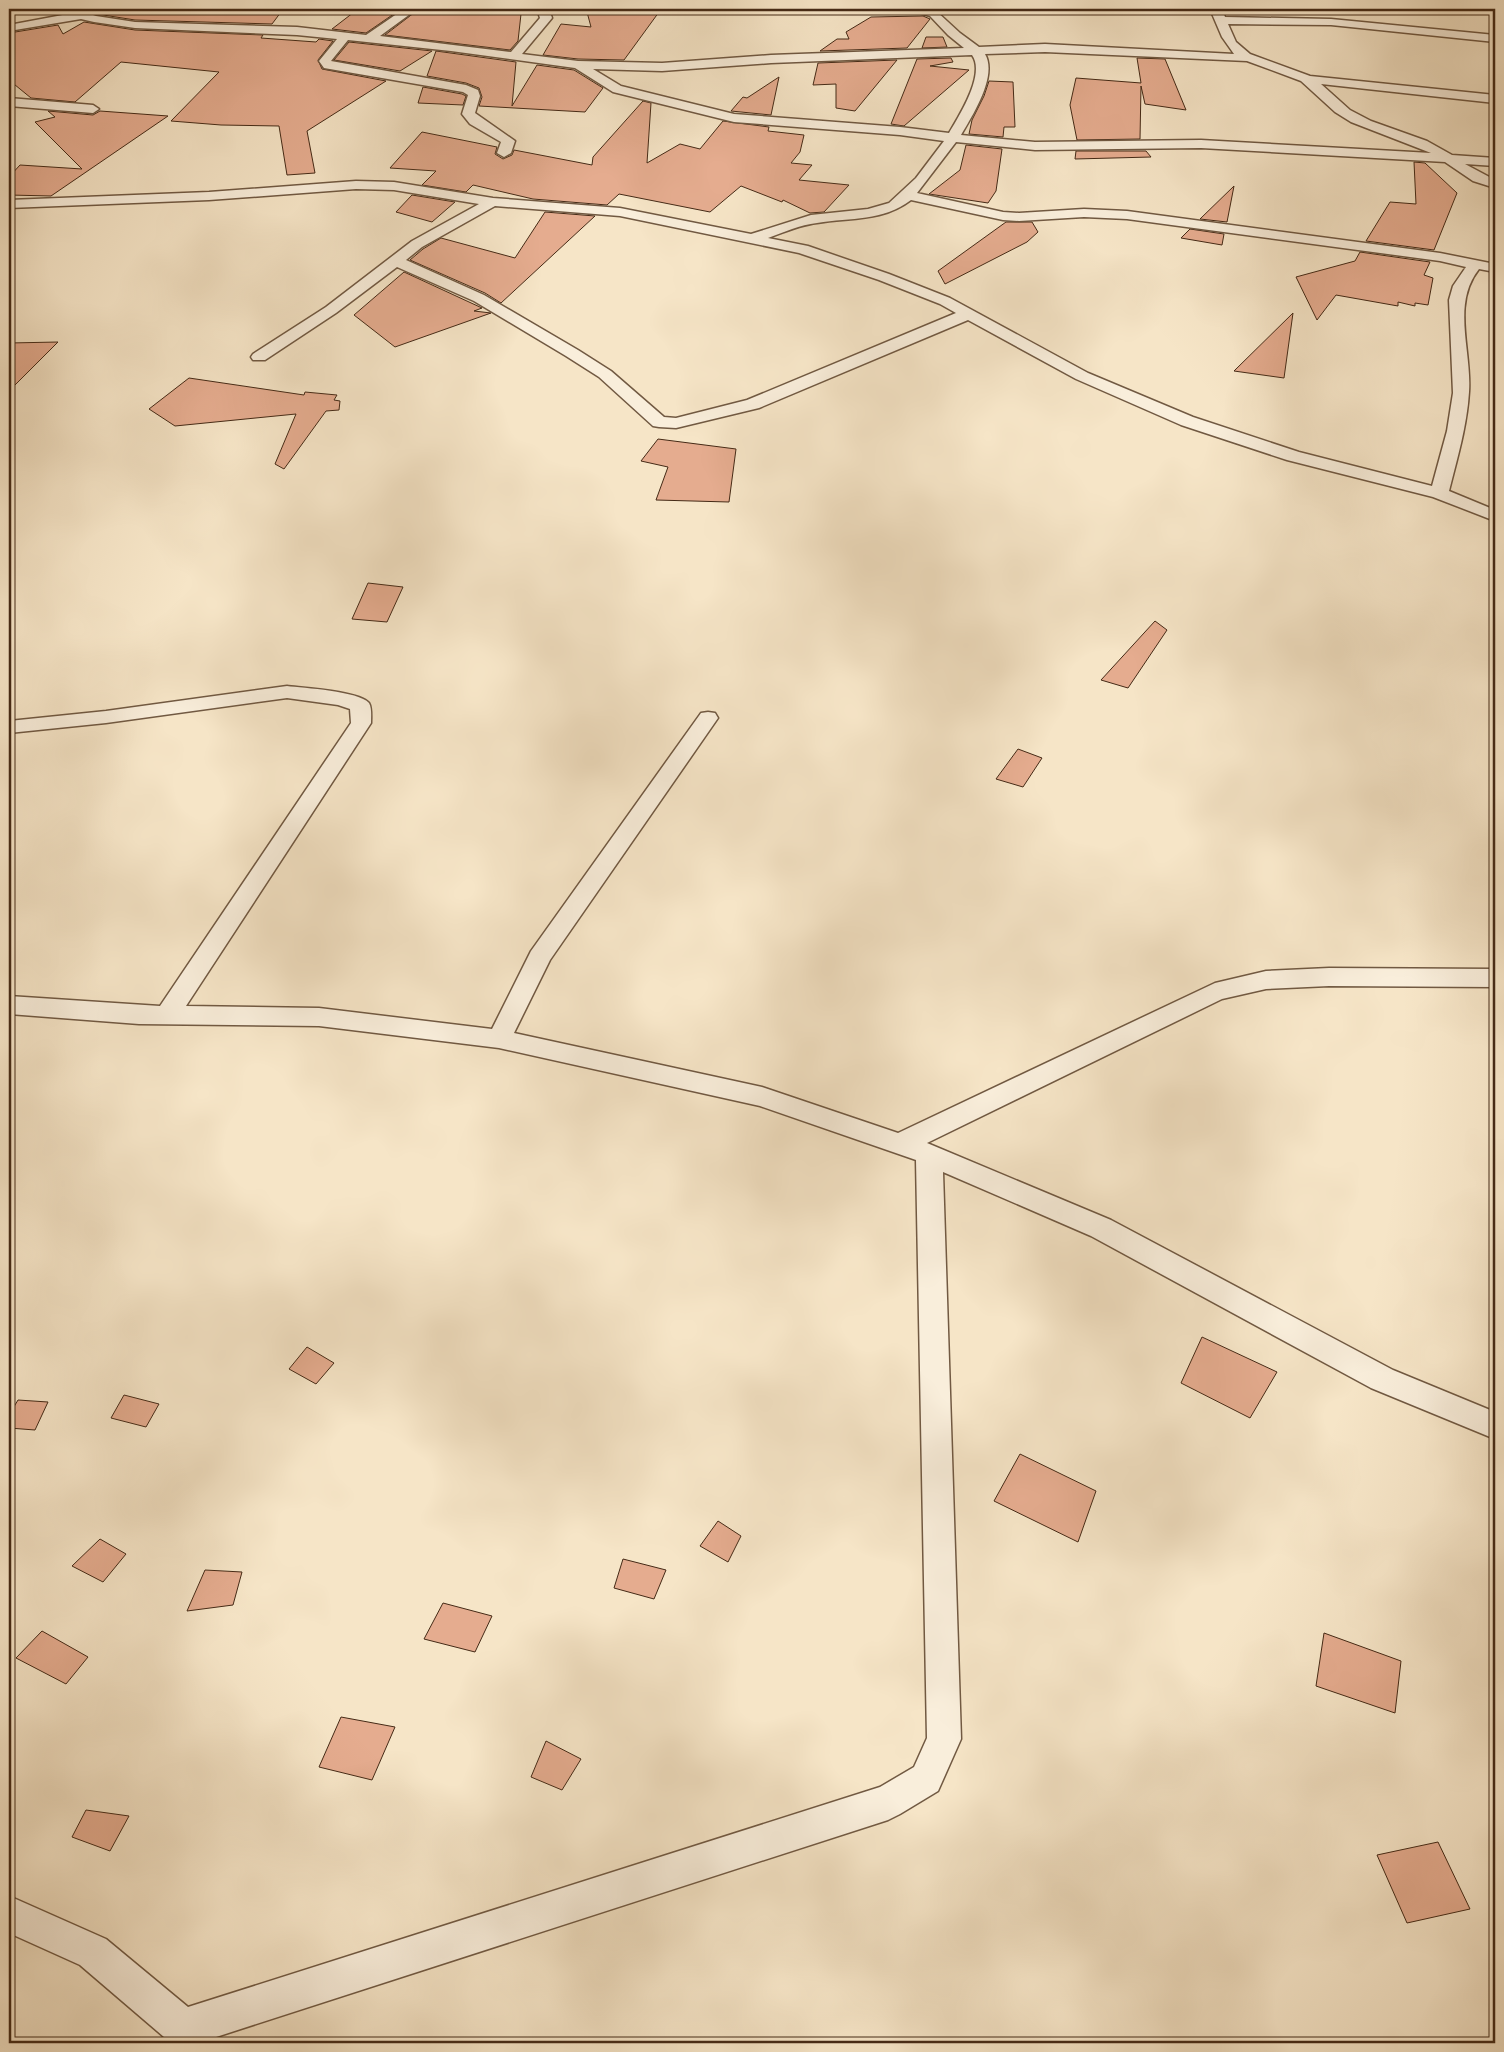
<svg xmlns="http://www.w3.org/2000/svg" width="1504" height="2052" viewBox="0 0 1504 2052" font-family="'EB Garamond',serif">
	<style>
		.building { fill: #e5ac8f; stroke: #452a16 }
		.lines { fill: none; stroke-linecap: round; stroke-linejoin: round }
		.minor-casing { stroke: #715942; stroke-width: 3 }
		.minor { fill: #f9eedb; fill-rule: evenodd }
	</style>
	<rect width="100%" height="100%" fill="#f6e5c7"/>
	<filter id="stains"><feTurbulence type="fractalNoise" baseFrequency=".004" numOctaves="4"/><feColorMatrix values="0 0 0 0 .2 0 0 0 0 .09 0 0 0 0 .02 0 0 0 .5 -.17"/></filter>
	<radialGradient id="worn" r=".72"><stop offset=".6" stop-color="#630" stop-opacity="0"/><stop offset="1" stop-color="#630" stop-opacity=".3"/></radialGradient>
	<!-- building -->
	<g class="building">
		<polygon points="106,9 134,11 137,9 231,9 229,11 281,12 272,24 135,20 97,14"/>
		<polygon points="358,9 401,9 366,33 332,29"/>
		<polygon points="419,9 477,9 473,14 521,14 518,41 510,50 385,35"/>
		<polygon points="629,11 630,14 659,12 624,60 578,59 543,55 561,24 591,27 587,12"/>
		<polygon points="923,16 930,19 907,48 820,51 837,39 849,39 846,32 871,17"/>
		<polygon points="84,22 135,30 263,35 261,38 316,42 319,39 333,41 318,60 322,69 386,81 307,131 315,173 287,175 279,126 221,125 171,121 219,72 121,62 75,102 31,98 9,80 9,33 58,25 63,34"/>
		<polygon points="926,37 943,37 947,47 922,48"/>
		<polygon points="349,42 432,51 400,71 334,60"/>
		<polygon points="436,51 516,62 512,106 537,65 574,70 603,88 585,112 479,106 482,97 479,88 466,83 427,76"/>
		<polygon points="951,58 953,62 930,66 969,70 904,126 891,124 917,59"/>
		<polygon points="1137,58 1165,59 1186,110 1145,104 1141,86 1140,139 1077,140 1070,105 1076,78 1141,83"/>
		<polygon points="897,60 855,111 836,108 836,84 813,85 818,63"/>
		<polygon points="779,77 771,115 731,111 743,97 747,98"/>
		<polygon points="989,81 1013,82 1015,127 1004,127 1003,137 969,134 972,120 984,96"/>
		<polygon points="423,87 462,94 466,96 463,105 418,103"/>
		<polygon points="643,101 651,103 647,163 680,144 700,149 723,121 769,127 768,131 804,135 800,152 791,163 812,165 799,180 849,185 824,212 810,213 783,200 782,202 741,186 710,212 619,194 607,205 533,199 473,185 466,192 422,185 436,171 390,168 422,132 497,147 495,154 503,159 512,155 514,150 592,165 593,157"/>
		<polygon points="48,111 93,115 100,111 168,116 51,196 9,195 9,177 20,165 82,169 35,122 55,117"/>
		<polygon points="966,145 1002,149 996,191 988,203 929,194 960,170"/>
		<polygon points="1076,151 1146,151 1151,157 1075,159"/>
		<polygon points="1414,162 1425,163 1457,193 1434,250 1366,241 1390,202 1416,204"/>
		<polygon points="1234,186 1227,222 1200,219"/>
		<polygon points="412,195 455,202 432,222 396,212"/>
		<polygon points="545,212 595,216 501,303 485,293 410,260 423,249 441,238 515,258"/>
		<polygon points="1006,222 1032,222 1038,232 1027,242 945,284 938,271"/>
		<polygon points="1190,229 1224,234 1222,245 1181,238"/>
		<polygon points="1360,252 1430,262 1424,275 1433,278 1428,305 1415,303 1415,306 1398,302 1398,306 1336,295 1317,320 1296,277 1355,261"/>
		<polygon points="404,272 482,308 474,311 491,313 395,347 354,315"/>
		<polygon points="1293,313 1284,378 1234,371"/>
		<polygon points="58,342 9,391 9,343"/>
		<polygon points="189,378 304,395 305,392 337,395 334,400 340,401 339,410 326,411 284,469 275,464 296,414 175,426 149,409"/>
		<polygon points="658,439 736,449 729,502 656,500 668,467 641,461"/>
		<polygon points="368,583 403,587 387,622 352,619"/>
		<polygon points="1155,621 1167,630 1128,688 1101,680"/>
		<polygon points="1018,749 1042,758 1023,787 996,779"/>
		<polygon points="1202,1337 1277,1372 1250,1418 1181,1383"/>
		<polygon points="307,1347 334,1363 316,1384 289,1369"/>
		<polygon points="124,1395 159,1404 146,1427 111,1418"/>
		<polygon points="18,1400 48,1402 35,1430 9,1428 9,1415"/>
		<polygon points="1020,1454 1096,1491 1078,1542 994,1501"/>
		<polygon points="718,1521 741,1536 728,1562 700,1546"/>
		<polygon points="100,1539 126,1554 103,1582 72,1566"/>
		<polygon points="623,1559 666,1570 654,1599 614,1588"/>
		<polygon points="205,1570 242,1572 233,1605 187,1611"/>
		<polygon points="443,1603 492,1616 475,1652 424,1639"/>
		<polygon points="42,1631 88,1657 66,1684 16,1658"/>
		<polygon points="1324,1633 1401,1661 1395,1713 1316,1686"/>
		<polygon points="341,1717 395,1727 372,1780 319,1767"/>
		<polygon points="546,1741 581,1759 562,1790 531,1777"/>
		<polygon points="86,1810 129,1816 110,1851 72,1837"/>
		<polygon points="1438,1842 1470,1909 1407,1923 1377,1855"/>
	</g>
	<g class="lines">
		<!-- minor casing -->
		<g class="minor-casing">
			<g id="minor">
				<path d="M58 9H75L96 16 135 22 297 27 366 35 404 9H417L380 36 511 52 540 18 537 9H549L552 18 522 54 578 61 662 63 771 55 964 48 948 35 930 16 912 11 910 9 935 10 960 33 979 47 1045 44 1234 54 1222 37 1210 9H1222L1225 17 1331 19 1495 35V42L1331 25 1228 24 1236 42 1250 54 1310 76 1495 95V103L1321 84 1350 110 1371 121 1427 141 1452 155 1495 158V166L1465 164 1495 180V188L1473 181 1445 162 1201 148 1035 150 956 142 917 193 1003 212 1019 213 1084 209 1127 211 1440 253 1495 264V272L1479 269C1451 304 1472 351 1469 392 1467 426 1457 459 1449 491L1495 510V521L1433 497 1287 460 1181 425 1076 379 968 320 759 408 676 428 659 427 653 426 599 377 566 356 474 301 397 267 336 313 265 360H253L251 357 253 354 326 307 412 241 479 204 394 190 356 189 209 200 9 208V200L209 192 356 181 394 182 493 198 620 208 751 234 811 215 868 209 889 203 916 178 944 141 900 135 734 122 613 92 575 68 451 51 348 40 331 61 466 85 478 90 480 96 475 113 515 141 511 153 504 157 497 153 501 142 470 124 462 114 468 95 463 92 324 68 319 61 337 39 297 35 135 28 94 22 81 19 9 31V25L68 14ZM1045 52 1247 61 1301 81 1335 112 1351 122 1431 153 1201 140 1035 142 961 135C972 116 998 76 985 54ZM972 55C986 74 959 116 949 133L900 127 734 114 621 86 593 69 662 71 771 63ZM911 200 1003 220 1019 221 1084 217 1127 219 1440 261 1466 267 1453 286 1449 300 1453 393 1447 431 1432 486 1299 452 1193 417 1088 373 950 298 889 274 808 246 768 238C784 232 800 225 817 223 852 217 882 222 911 200ZM495 206 620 216 799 253 879 280 940 304 956 313 747 400 676 418 664 417 611 371 578 350 484 295 406 260 422 247Z"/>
				<polygon points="9,98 93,105 99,109 93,113 9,106"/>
				<path d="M287 686C303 688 359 691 369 703 372 708 371 717 371 723L186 1006 319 1008 492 1029 531 951 701 713 708 712 715 713 718 718 550 960 514 1033 762 1087 898 1133 1215 983 1266 971 1329 968 1495 969V987L1329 986 1266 989 1222 999 927 1143 1111 1220 1393 1370 1495 1412V1439L1371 1388 1091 1236 943 1172 961 1739 938 1791 900 1814 888 1820 213 2038 215 2043H171L80 1965 9 1933V1896L106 1939 188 2007 880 1787 914 1767 927 1738 916 1160 760 1106 499 1048 319 1026 139 1024 9 1014V996L160 1006 351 723 350 709 338 705 287 698 106 723 9 733V721L106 711Z"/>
			</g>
		</g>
		<!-- minor -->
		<use href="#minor" class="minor"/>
	</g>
	<!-- margin -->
	<rect width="1504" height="2052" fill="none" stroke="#f6e5c7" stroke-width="30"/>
	<rect x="10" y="10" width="1484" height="2032" fill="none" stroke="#452a16" stroke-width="2.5"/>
	<rect x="15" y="15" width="1474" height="2022" fill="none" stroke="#452a16"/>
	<rect width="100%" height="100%" filter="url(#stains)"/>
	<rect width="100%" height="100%" fill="url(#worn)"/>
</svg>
